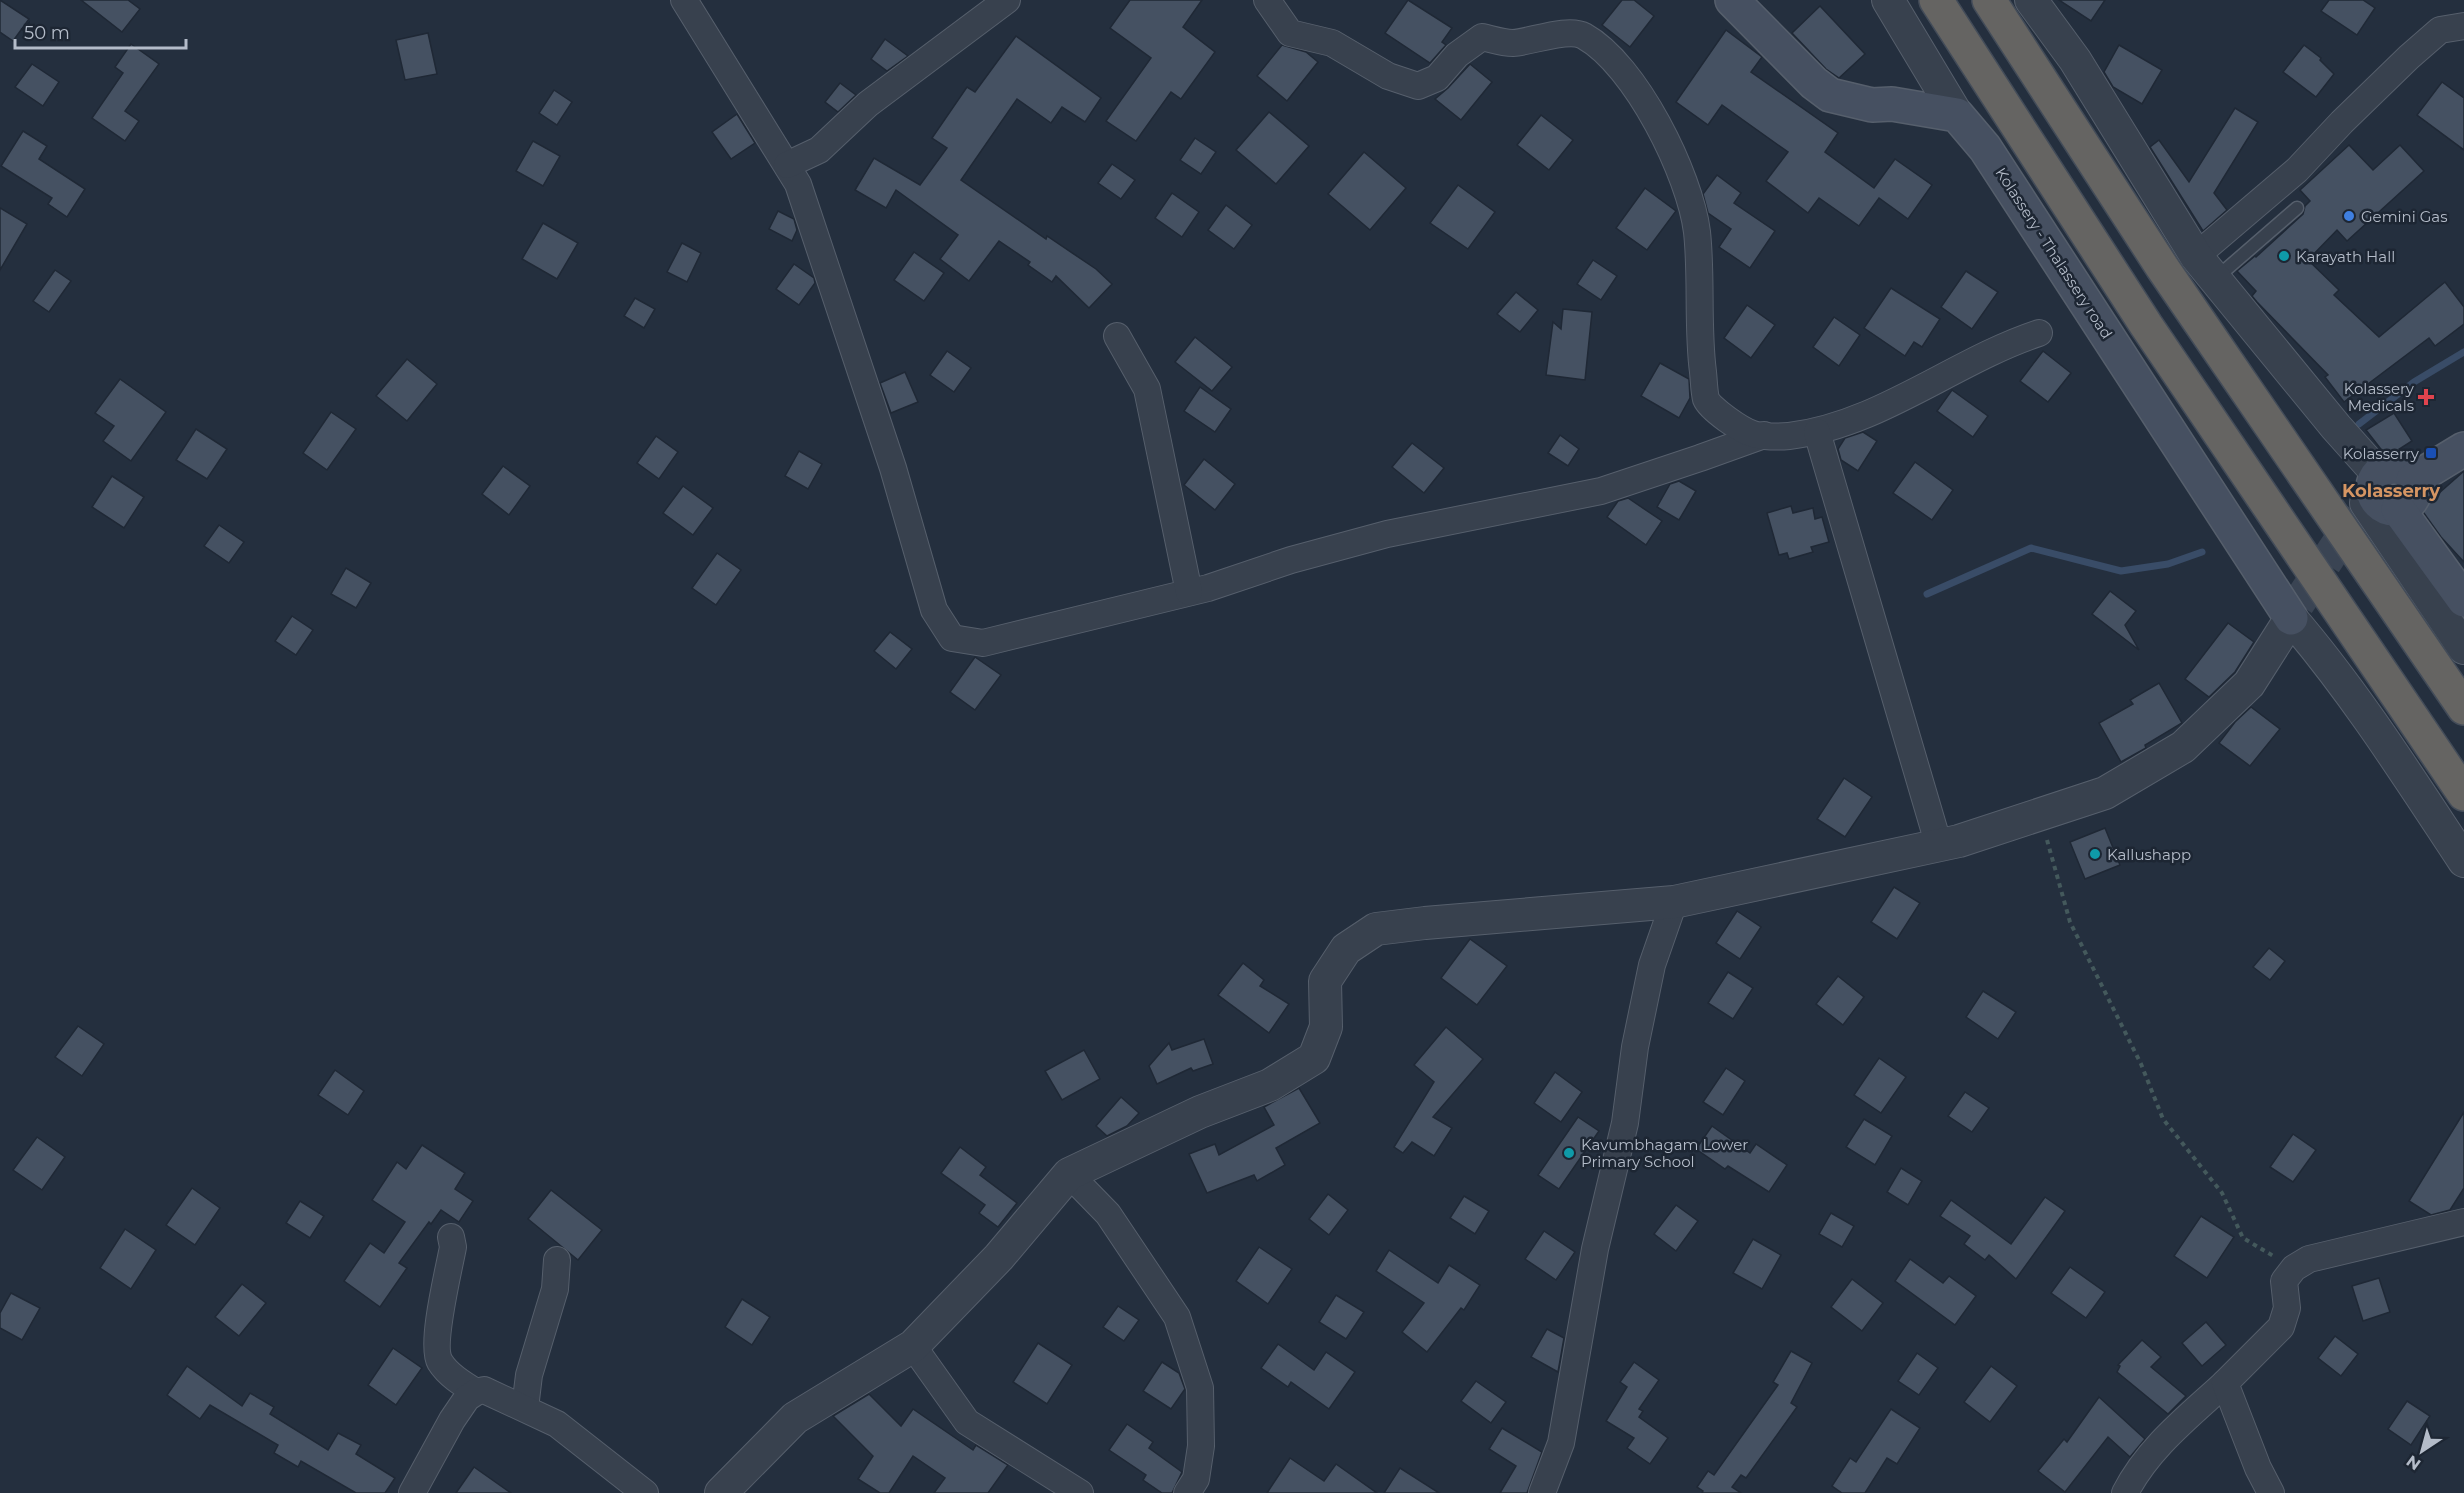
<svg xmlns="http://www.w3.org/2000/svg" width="2464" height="1493" viewBox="0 0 2464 1493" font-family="Montserrat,sans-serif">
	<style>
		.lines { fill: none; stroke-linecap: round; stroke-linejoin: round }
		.stream { stroke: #394c67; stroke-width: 7 }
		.building { fill: #455162; stroke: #1f2835; stroke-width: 1.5 }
		.secondary-tunnel { stroke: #3a4453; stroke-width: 33; stroke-dasharray: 33 16; stroke-linecap: butt }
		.service-casing { stroke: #565f6c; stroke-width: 15 }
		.minor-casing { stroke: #565f6c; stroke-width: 28 }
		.tertiary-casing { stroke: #565f6c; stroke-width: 34 }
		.secondary-casing { stroke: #565f6c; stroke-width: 36 }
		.trunk-casing { stroke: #434c59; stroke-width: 36 }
		.path { stroke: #44595c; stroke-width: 4; stroke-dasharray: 4.5 4.5; stroke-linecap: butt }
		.service { stroke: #38414e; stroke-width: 12 }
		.minor { stroke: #38414e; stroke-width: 26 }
		.tertiary { stroke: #38414e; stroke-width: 32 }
		.secondary { stroke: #465061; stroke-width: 33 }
		.trunk { stroke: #656462; stroke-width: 33 }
		.shop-dot { fill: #3f7fe0; stroke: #1d2633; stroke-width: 2 }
		.culture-dot { fill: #0f9aa8; stroke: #1d2633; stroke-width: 2 }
		.health-dot { fill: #e0444e; stroke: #1d2633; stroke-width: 2 }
		.transit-dot { fill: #1a4fb4; stroke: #1d2633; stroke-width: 2 }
		.labels { text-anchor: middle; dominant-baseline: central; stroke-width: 5; stroke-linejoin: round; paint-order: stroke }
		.poi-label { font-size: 15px; fill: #b4bcc9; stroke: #1d2633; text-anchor: start }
		.street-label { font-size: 15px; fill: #b4bcc9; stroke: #1d2633 }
		.quarter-label { font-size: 18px; font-weight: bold; fill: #d59563; stroke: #1d2633 }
	</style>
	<rect width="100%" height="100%" fill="#242f3e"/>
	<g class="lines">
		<!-- stream -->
		<g class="stream">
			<polyline points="2359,424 2414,382 2464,352"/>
			<polyline points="1927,594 2031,548 2121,571 2168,564 2202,552"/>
		</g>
	</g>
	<!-- building -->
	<g class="building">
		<polygon points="0,0 29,19 13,41 0,32"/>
		<polygon points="81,0 128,0 140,9 122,32"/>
		<polygon points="1130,0 1202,0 1183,27 1215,52 1181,99 1171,92 1136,141 1106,121 1151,58 1110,28"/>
		<polygon points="1408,0 1452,28 1442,42 1446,45 1430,63 1385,33"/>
		<polygon points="1622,0 1634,0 1654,16 1630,47 1602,25"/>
		<polygon points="2059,0 2105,0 2091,21"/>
		<polygon points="2329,0 2363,0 2375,8 2357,35 2321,11"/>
		<polygon points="1820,6 1865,54 1839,78 1826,69 1792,33"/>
		<polygon points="1726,30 1762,57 1751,72 1838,133 1825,152 1874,188 1895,159 1932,185 1908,219 1879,198 1859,226 1819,198 1808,213 1766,181 1788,152 1722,105 1708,125 1676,102"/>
		<polygon points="428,33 437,74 405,80 396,40"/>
		<polygon points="1016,36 1101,98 1085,122 1062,107 1051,123 1017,99 961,180 1046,239 1047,236 1096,269 1112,284 1089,308 1056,276 1052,282 1028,265 1030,262 999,241 969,281 940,259 958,235 896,190 886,208 855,190 874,158 920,185 947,148 932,138 967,87 975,92"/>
		<polygon points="885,39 908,56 887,71 871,59"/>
		<polygon points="131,44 159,64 125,111 139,121 125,141 92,118 123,73 115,67"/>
		<polygon points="1282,45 1306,52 1318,62 1287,101 1257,76"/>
		<polygon points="2119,45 2162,70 2142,104 2113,87 2104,72"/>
		<polygon points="2304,45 2321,58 2320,60 2334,74 2316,97 2283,72"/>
		<polygon points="32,64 59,82 43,106 15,87"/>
		<polygon points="1470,64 1492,82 1461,120 1435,99 1448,88"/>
		<polygon points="2442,82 2464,98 2464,150 2417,115"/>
		<polygon points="840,83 856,95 838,112 825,102"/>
		<polygon points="554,90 572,102 557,125 539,113"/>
		<polygon points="2235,108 2258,122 2214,193 2227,210 2203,231 2150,147 2159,140 2189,182"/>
		<polygon points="1269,112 1309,146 1276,184 1236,150"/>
		<polygon points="737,114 755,143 731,159 712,132"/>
		<polygon points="1541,115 1573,140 1549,170 1517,145"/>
		<polygon points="23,131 47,146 39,159 85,189 67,217 48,204 52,198 1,166"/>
		<polygon points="1195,138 1216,152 1201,174 1180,160"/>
		<polygon points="533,141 560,156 543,186 516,171"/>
		<polygon points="2349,145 2373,170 2400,145 2424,171 2347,241 2337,230 2308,260 2339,290 2334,295 2379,337 2445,282 2464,307 2464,324 2435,346 2429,338 2344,402 2325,377 2328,375 2257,302 2252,296 2256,291 2237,271 2255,256 2256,257 2303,214 2305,206 2310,201 2300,190"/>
		<polygon points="1364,152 1406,188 1370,230 1328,194"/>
		<polygon points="1112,164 1135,180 1121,199 1098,183"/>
		<polygon points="1717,175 1741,193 1734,203 1775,231 1750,268 1719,247 1731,229 1708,213 1703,194"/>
		<polygon points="1458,185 1495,212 1468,249 1430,223"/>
		<polygon points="1645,188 1676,211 1647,250 1616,228"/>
		<polygon points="1172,193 1199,212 1182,237 1155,218"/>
		<polygon points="1226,205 1252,225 1234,249 1208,230"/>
		<polygon points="0,208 27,224 0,270"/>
		<polygon points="778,211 794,219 797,230 792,241 769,229"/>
		<polygon points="543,223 578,243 557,279 522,259"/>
		<polygon points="682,243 701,253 687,282 667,272"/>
		<polygon points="914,252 944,273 924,301 894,280"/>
		<polygon points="1593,260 1617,276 1601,300 1577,284"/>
		<polygon points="794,264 814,278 815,283 799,305 776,289"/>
		<polygon points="55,270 71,281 49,312 33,301"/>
		<polygon points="1966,271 1998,292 1972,329 1941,307"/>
		<polygon points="1891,288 1940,319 1922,347 1914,342 1905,356 1864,328"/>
		<polygon points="1516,292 1538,310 1520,332 1497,314"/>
		<polygon points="635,298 655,309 644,328 624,316"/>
		<polygon points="1747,305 1775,325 1751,358 1724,338"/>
		<polygon points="1563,309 1592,312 1585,380 1546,375 1553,322 1561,329"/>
		<polygon points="1834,317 1860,335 1839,366 1813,347"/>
		<polygon points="1195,337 1232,367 1212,391 1175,362"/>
		<polygon points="947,351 971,368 954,392 930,375"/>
		<polygon points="2043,351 2071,373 2048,402 2020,381"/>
		<polygon points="407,359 437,384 407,421 376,396"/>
		<polygon points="1660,363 1689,379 1690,398 1679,418 1641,396"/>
		<polygon points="905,372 918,402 891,413 880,383"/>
		<polygon points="120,379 166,412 131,461 103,441 114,426 95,413"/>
		<polygon points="1200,387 1231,409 1215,432 1184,411"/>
		<polygon points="1952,390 1988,416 1973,437 1937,411"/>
		<polygon points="331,412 356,429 327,470 303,453"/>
		<polygon points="2394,413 2412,441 2387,457 2366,430"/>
		<polygon points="196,429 227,449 207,479 176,460"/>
		<polygon points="1863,432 1877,441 1858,471 1841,460 1838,449 1845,438"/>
		<polygon points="1560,435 1579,449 1568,466 1548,453"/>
		<polygon points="656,436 678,452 659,479 637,463"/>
		<polygon points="1412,443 1444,468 1424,493 1392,467"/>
		<polygon points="799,451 822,464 808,489 785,476"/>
		<polygon points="1204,459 1235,484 1215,510 1184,485"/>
		<polygon points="1915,462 1953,490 1932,520 1893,493"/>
		<polygon points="503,466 530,486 509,515 482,494"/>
		<polygon points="2464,471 2464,562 2441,537 2421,509"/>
		<polygon points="112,476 144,497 124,528 92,507"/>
		<polygon points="1679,481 1696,491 1679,520 1657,507 1670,484"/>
		<polygon points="683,486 713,508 693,535 663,513"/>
		<polygon points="1628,498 1662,521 1646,545 1607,517 1618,501"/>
		<polygon points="1791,506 1793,513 1813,508 1815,519 1822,517 1829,542 1811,547 1813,552 1789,559 1787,553 1779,555 1767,513"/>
		<polygon points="219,525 244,542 229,563 204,546"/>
		<polygon points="717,553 741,570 716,605 692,588"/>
		<polygon points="346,568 371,583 356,608 331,594"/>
		<polygon points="2110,591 2136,611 2125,625 2139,650 2092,614"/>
		<polygon points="292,616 313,630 296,655 275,641"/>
		<polygon points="2228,623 2254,642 2235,672 2209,697 2185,679"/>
		<polygon points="890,632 912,649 896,669 874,651"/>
		<polygon points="975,657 1001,675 975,710 950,692"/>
		<polygon points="2159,683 2182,723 2145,745 2146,748 2121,762 2099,723 2133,704 2130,700"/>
		<polygon points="2251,707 2280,729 2250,766 2219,743 2235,722"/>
		<polygon points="1844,778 1872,797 1845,837 1817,819"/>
		<polygon points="2105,828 2120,865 2085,879 2070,842"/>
		<polygon points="1894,887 1920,903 1897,939 1871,922"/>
		<polygon points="1737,911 1761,927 1740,959 1716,943"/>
		<polygon points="1470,939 1507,966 1477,1005 1441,978"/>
		<polygon points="2269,948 2285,961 2270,980 2253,967"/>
		<polygon points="1243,963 1264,980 1260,986 1289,1004 1269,1033 1218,995"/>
		<polygon points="1728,972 1753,988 1733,1019 1708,1003"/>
		<polygon points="1838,976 1864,997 1843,1025 1816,1004"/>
		<polygon points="1983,991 2016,1012 1998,1039 1966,1017"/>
		<polygon points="78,1026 104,1044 82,1076 55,1057"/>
		<polygon points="1446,1027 1483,1059 1433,1117 1452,1128 1434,1156 1412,1142 1403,1153 1394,1147 1434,1082 1414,1065"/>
		<polygon points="1204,1039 1213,1064 1193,1071 1191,1068 1157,1084 1149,1066 1169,1043 1172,1050"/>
		<polygon points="1084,1050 1100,1079 1062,1100 1045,1071"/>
		<polygon points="1879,1058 1906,1077 1881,1113 1854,1095"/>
		<polygon points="1726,1068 1745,1081 1723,1115 1703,1102"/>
		<polygon points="335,1070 364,1091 348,1115 318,1095"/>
		<polygon points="1555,1072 1582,1092 1561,1122 1534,1103"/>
		<polygon points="1299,1088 1320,1123 1276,1148 1285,1165 1257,1181 1254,1175 1207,1193 1189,1154 1215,1144 1219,1155 1274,1125 1264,1107"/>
		<polygon points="1965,1092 1989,1108 1972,1132 1948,1116"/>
		<polygon points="1121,1097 1139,1113 1127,1126 1107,1136 1096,1126"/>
		<polygon points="2464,1112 2464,1188 2450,1210 2431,1215 2409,1201"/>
		<polygon points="1578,1117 1599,1131 1559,1189 1538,1175"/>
		<polygon points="1864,1119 1892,1136 1875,1165 1846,1147"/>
		<polygon points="1712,1126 1750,1153 1756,1144 1787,1165 1769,1192 1728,1166 1725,1169 1696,1149"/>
		<polygon points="2293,1134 2316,1150 2293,1182 2270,1167"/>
		<polygon points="37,1137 65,1157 42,1190 13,1170"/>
		<polygon points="422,1145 465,1173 455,1189 473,1201 459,1222 441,1210 431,1224 429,1222 399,1263 407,1268 380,1307 344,1281 370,1243 384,1253 405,1222 372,1200 397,1162 406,1169"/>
		<polygon points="960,1147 986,1167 980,1175 1017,1203 998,1227 979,1213 985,1205 941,1173"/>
		<polygon points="1901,1168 1922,1181 1908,1205 1887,1192"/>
		<polygon points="192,1188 220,1208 195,1245 166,1225"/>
		<polygon points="551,1190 602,1230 578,1260 528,1219"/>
		<polygon points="1328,1194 1348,1210 1329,1235 1309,1219"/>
		<polygon points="1464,1196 1489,1211 1475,1234 1450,1218"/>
		<polygon points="2045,1197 2065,1211 2016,1279 1989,1255 1985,1260 1964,1244 1970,1236 1940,1216 1951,1200 2011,1244"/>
		<polygon points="300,1201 324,1216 310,1238 286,1223"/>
		<polygon points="1676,1205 1698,1221 1676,1251 1654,1234"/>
		<polygon points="1831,1213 1854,1226 1842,1247 1819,1234"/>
		<polygon points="2201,1216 2234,1237 2207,1278 2174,1256"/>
		<polygon points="125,1229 156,1250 131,1289 100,1268"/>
		<polygon points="1544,1231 1575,1252 1556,1280 1525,1259"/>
		<polygon points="1753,1239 1781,1255 1762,1289 1733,1273"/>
		<polygon points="1259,1247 1292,1269 1268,1304 1236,1281"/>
		<polygon points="1389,1250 1438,1283 1449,1265 1480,1285 1464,1310 1461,1308 1427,1352 1402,1332 1424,1303 1376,1271"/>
		<polygon points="1910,1259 1943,1283 1949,1276 1976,1296 1955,1325 1895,1281"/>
		<polygon points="2070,1267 2105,1292 2086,1318 2051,1293"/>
		<polygon points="2379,1278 2390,1312 2363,1321 2352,1286"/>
		<polygon points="1852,1279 1883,1303 1862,1331 1831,1307"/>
		<polygon points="242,1284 266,1303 239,1336 215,1317"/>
		<polygon points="11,1293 40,1308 22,1340 0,1328 0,1313"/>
		<polygon points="1336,1295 1364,1312 1346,1339 1319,1322"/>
		<polygon points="742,1299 770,1317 752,1345 725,1327"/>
		<polygon points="1118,1306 1139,1320 1124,1341 1103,1327"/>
		<polygon points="2206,1322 2226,1345 2202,1366 2182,1343"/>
		<polygon points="1547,1329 1564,1338 1558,1372 1531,1357"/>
		<polygon points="2335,1336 2358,1354 2341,1376 2318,1358"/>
		<polygon points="2142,1340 2161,1357 2151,1367 2186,1396 2168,1414 2117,1372 2120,1366 2118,1365"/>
		<polygon points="1038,1343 1072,1365 1047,1404 1013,1382"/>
		<polygon points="1278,1344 1314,1370 1326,1352 1355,1372 1329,1409 1291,1382 1288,1387 1261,1368"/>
		<polygon points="393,1348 422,1368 396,1405 368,1385"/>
		<polygon points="1791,1351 1812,1363 1791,1403 1797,1407 1746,1478 1741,1475 1732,1487 1741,1493 1702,1493 1703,1491 1697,1487 1708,1471 1714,1475 1778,1385 1773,1382"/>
		<polygon points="1917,1353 1938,1368 1919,1395 1898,1381"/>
		<polygon points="1162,1362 1179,1373 1185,1389 1171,1409 1143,1391"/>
		<polygon points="1634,1362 1659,1380 1639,1409 1643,1411 1639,1417 1668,1438 1650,1464 1627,1448 1634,1438 1606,1421 1627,1387 1620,1382"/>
		<polygon points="187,1366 242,1406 250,1393 274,1407 270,1414 328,1450 338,1433 361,1445 356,1454 395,1478 385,1493 356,1493 301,1461 298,1467 274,1453 278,1445 210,1405 200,1419 167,1395"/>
		<polygon points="1991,1366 2017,1386 1990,1422 1964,1402"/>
		<polygon points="1476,1381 1506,1402 1491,1423 1461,1401"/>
		<polygon points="869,1394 901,1426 913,1409 973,1450 976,1445 1008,1465 988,1493 934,1493 945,1478 913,1456 889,1493 880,1493 858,1479 873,1456 833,1416"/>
		<polygon points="2099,1397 2145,1439 2130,1457 2108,1437 2065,1492 2038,1471 2064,1439 2067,1442"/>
		<polygon points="2407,1401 2430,1416 2411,1445 2388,1429"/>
		<polygon points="1891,1409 1920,1428 1897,1464 1887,1458 1865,1493 1842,1493 1832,1486 1850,1458 1856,1462"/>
		<polygon points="1127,1424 1153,1442 1149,1448 1182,1472 1172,1493 1162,1493 1143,1480 1146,1475 1109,1450"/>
		<polygon points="1502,1428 1542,1452 1527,1493 1500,1493 1516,1466 1489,1449"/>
		<polygon points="1290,1458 1324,1481 1336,1464 1377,1493 1267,1493"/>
		<polygon points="474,1467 511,1493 456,1493"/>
		<polygon points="1400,1468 1439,1493 1384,1493"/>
	</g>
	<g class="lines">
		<!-- secondary-tunnel -->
		<polyline class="secondary-tunnel" points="2298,604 2358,513"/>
		<!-- service casing -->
		<g class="service-casing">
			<polyline id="service" points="2215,279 2297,208"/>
		</g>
		<!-- minor casing -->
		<g class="minor-casing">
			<g id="minor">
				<polyline points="684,0 798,184 893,468 934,610 952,638 983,643 1208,588 1291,560 1387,534 1601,491 1700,458 1764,435"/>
				<path d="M1267 0 1290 33 1332 43 1388 76 1418 86 1437 78 1457 55 1482 37C1491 39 1503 43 1513 43 1531 42 1568 27 1584 36 1636 65 1690 175 1697 232 1702 278 1697 326 1703 372 1704 381 1704 391 1706 399 1710 409 1742 431 1753 434 1762 437 1779 437 1789 436 1880 425 1954 361 2039 333"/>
				<polyline points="787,165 819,150 868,104 1007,0"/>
				<polyline points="2196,256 2297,170 2342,122 2409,57 2440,30 2464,26"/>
				<polyline points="1117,336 1147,389 1189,592"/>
				<polyline points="1817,432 1939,846"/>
				<polyline points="1069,1174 1108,1214 1177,1317 1200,1388 1201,1446 1196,1479 1187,1493"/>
				<path d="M451 1237 453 1247C449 1269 430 1345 440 1362 448 1375 463 1384 476 1392"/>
				<polyline points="913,1346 967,1422 1080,1493"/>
				<polyline points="525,1408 529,1375 555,1289 557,1260"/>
				<polyline points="412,1493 452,1420 467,1398 476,1392 484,1390 557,1424 645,1493"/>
				<polyline points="1542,1493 1561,1443 1595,1249 1625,1123 1635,1047 1652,965 1674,902"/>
				<path d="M2125 1493C2148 1448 2188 1417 2225 1383"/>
				<polyline points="2271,1493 2258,1468 2225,1383 2281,1327 2287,1308 2284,1281 2294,1268 2309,1259 2464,1222"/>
			</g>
		</g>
		<!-- tertiary casing -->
		<g class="tertiary-casing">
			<g id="tertiary">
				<polyline points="1888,0 1957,115"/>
				<polyline points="2031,0 2075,60 2196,256 2336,427 2378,474"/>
				<polyline points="2366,503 2464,648"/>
				<path d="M721 1493 795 1418 913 1346 999 1257 1069 1174 1200 1112 1270 1085 1314 1058 1326 1027 1325 981 1346 949 1376 929 1425 923 1674 902 1959 841 2105 793 2183 747 2249 684 2291 618C2356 694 2409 778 2464 861"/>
			</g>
		</g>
		<!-- secondary casing -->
		<g class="secondary-casing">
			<g id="secondary">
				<polyline points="1732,0 1814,83 1830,95 1872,105 1892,104 1957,115 1985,148 2291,618"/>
				<circle cx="2394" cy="488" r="21"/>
				<polyline points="2413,480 2464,449"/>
				<polyline points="2398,509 2464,600"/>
			</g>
		</g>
		<!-- trunk casing -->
		<g class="trunk-casing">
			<g id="trunk">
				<polyline points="1936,0 2146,325 2464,794"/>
				<polyline points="1989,0 2162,267 2464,708"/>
			</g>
		</g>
		<!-- path -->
		<polyline class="path" points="2047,840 2070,922 2141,1064 2163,1119 2222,1193 2243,1238 2275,1257"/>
		<!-- service -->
		<use href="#service" class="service"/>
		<!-- minor -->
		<use href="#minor" class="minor"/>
		<!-- tertiary -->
		<use href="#tertiary" class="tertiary"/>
		<!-- secondary -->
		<use href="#secondary" class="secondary"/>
		<!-- trunk -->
		<use href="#trunk" class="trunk"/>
	</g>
	<!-- markers -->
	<circle class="shop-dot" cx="2349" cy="216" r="6"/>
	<g class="culture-dot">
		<circle cx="2284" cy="256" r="6"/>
		<circle cx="2095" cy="854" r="6"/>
		<circle cx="1569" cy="1153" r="6"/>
	</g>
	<path class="health-dot" d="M2423 388h6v6h6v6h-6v6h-6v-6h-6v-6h6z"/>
	<rect class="transit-dot" x="2425" y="447" width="12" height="12" rx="3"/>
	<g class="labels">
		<!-- poi labels -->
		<g class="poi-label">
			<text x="2361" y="216">Gemini Gas</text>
			<text x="2296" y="256">Karayath Hall</text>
			<text x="2414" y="388" text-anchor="end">Kolassery<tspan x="2414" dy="17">Medicals</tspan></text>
			<text x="2419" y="453" text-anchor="end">Kolasserry</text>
			<text x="2107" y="854">Kallushapp</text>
			<text x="1581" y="1144">Kavumbhagam Lower<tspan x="1581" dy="17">Primary School</tspan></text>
		</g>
		<!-- street labels -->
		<g class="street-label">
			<text transform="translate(2054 253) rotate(57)">Kolassery - Thalassery road</text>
		</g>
		<!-- quarter labels -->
		<g class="quarter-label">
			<text x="2391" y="491">Kolasserry</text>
		</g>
	</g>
	<!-- north arrow -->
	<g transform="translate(2422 1451) rotate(216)" stroke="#1d2633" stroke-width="4.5" paint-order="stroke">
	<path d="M0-4.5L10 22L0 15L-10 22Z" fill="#b4bcc9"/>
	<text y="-9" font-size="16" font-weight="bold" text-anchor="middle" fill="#b4bcc9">N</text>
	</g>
	<!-- scale -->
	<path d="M15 39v9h171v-9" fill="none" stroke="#b4bcc9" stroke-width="3"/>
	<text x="24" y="39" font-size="18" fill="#b4bcc9" stroke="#1d2633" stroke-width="4.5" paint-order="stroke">50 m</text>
</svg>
